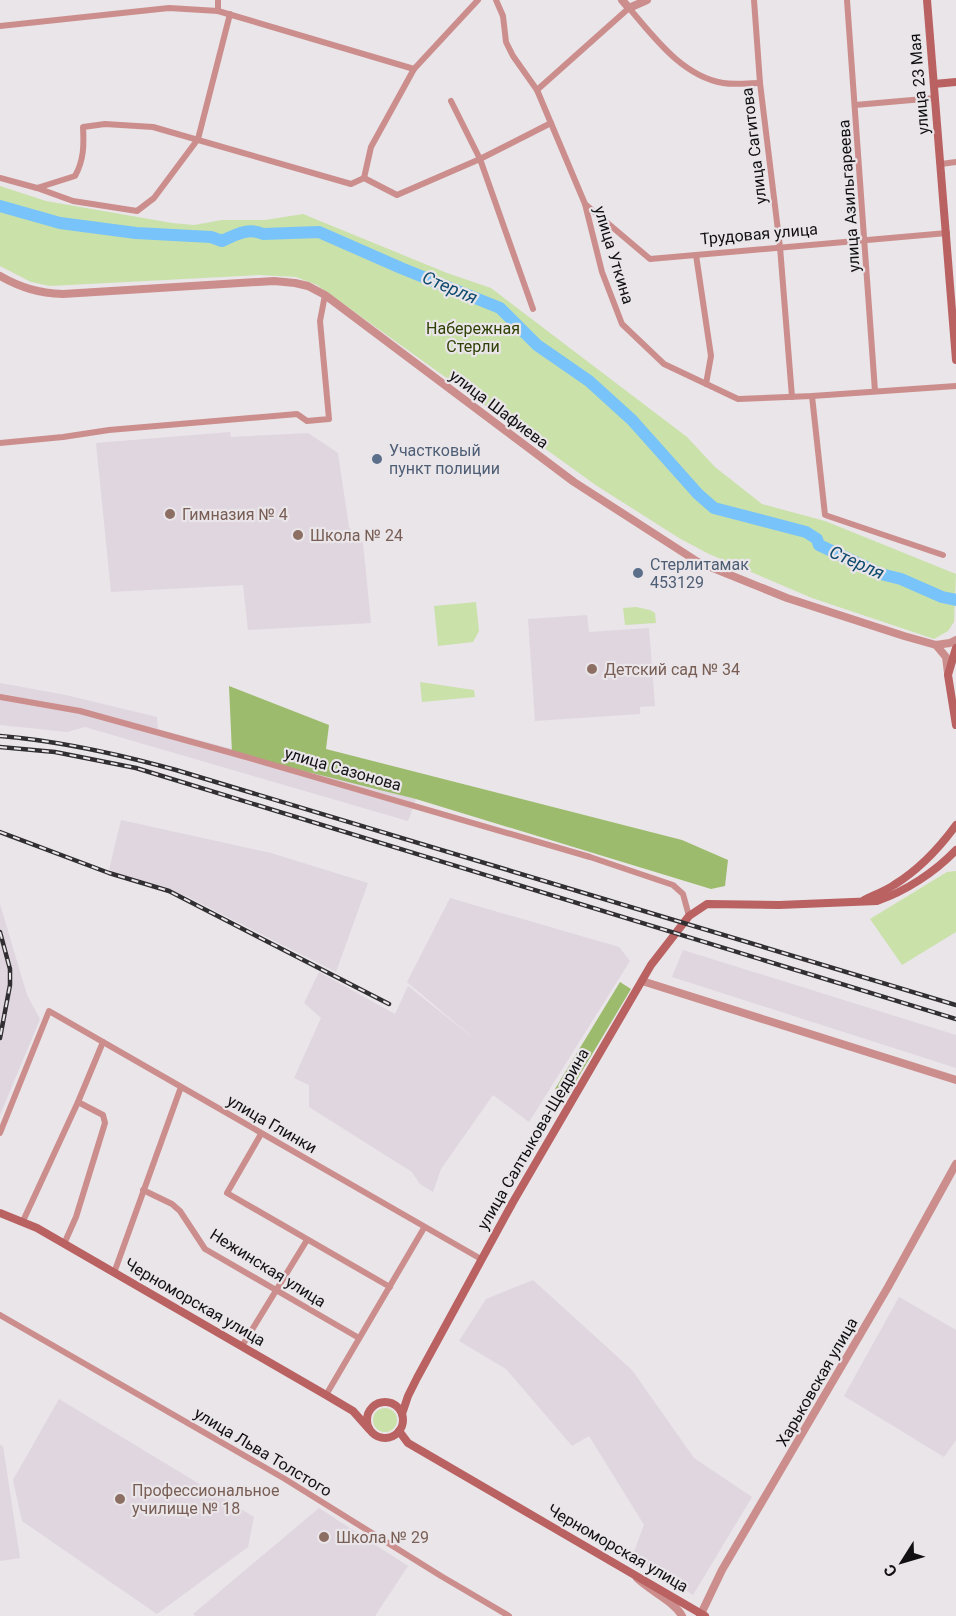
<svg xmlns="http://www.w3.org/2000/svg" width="956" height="1616" viewBox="0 0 956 1616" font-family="Roboto,sans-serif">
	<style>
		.built { fill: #e0d6df }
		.green { fill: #cbe1aa }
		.forest { fill: #9dbb6c }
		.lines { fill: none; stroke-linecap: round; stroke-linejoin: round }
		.river { stroke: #77c3fa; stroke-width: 12 }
		.minor { stroke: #cc8e8d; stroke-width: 6 }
		.tertiary { stroke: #cc8e8d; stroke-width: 8 }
		.secondary { stroke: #ba6162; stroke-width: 8 }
		.rail-casing { stroke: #312f31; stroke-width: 4.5 }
		.rail { stroke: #e9e5e9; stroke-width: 2; stroke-dasharray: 7; stroke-linecap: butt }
		.service-dot { fill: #5c6f8a; stroke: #e9e5e9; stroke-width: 2 }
		.education-dot { fill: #8d6e63; stroke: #e9e5e9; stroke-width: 2 }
		.labels { text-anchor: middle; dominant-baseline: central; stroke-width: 4.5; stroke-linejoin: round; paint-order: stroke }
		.street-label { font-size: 16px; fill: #121012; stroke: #e9e5e9 }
		.park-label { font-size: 16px; fill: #2f4105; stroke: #e9e5e9 }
		.service-label { font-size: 16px; fill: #4e5e75; stroke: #e9e5e9; text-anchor: start }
		.education-label { font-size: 16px; fill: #785e54; stroke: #e9e5e9; text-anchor: start }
		.water-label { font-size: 18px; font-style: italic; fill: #0f4b6e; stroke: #e9e5e9 }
	</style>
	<rect width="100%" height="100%" fill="#e9e5e9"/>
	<!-- built -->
	<g class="built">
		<polygon points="230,432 231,437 308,433 338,453 349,527 363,543 371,623 248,630 243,585 111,592 96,443"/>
		<polygon points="587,615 589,632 649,628 655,706 640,707 640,714 535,721 528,619"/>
		<polygon points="0,683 66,695 157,717 158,729 416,799 408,821 85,727 67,732 0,725"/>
		<polygon points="121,820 271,853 368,883 336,972 186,896 109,870"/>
		<polygon points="450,898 619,947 630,961 529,1122 493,1095 441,1169 433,1192 420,1184 412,1172 309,1107 309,1085 294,1078 321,1018 304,1003 319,972 395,1014 408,986 477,1041 407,982"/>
		<polygon points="0,904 27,995 40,1019 0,1115"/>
		<polygon points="683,950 956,1035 956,1068 672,977"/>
		<polygon points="533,1280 632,1370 694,1458 752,1497 693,1595 632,1557 644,1525 589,1436 572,1446 506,1369 459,1341 486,1299"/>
		<polygon points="899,1297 956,1330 956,1440 944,1457 844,1396"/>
		<polygon points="59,1399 254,1517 248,1547 157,1614 22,1521 13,1480"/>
		<polygon points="0,1445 3,1446 20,1558 0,1561"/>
		<polygon points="319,1508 408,1566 375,1616 195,1616 193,1614"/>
	</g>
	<!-- green -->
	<g class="green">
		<polygon points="0,186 46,201 172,223 194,225 222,220 265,220 303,214 447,273 491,288 687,437 715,467 762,504 825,521 956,574 954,622 948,631 934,639 812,598 709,554 679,538 597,486 317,285 296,277 259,275 50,286 31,282 0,266"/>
		<polygon points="476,602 479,631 473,642 438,646 434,606"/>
		<polygon points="636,607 650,610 655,613 656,623 625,625 623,608"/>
		<polygon points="420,682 474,690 475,697 422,702"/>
		<polygon points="956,871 956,932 902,965 870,919 947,872"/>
		<circle cx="385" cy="1420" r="12"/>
	</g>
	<!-- forest -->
	<g class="forest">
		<polygon points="229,686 329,725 326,749 682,840 728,860 725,886 711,889 416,799 232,753"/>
		<polygon points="620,982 631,989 566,1098 555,1089"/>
	</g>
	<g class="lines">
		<!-- river -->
		<path class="river" d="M0 206 60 223 136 233 211 237 222 241C235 235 249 227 263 234L319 232 401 268 500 308 537 345 589 381 632 420 698 494 714 508 806 532 817 539 819 545 881 574 901 579 942 597 956 600"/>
		<!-- minor -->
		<g class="minor">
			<polyline points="496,0 503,16 506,42 513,56 537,90 585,204 602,272 622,324 664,364 738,399 812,396 956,386"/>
			<polyline points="754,0 760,83 780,247 792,397"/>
			<polyline points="847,0 875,391"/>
			<polyline points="218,11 218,0"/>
			<polyline points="0,26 169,8 218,11 414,69"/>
			<path d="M537 90 629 8C654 37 682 76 723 83 735 85 748 83 760 83"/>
			<polyline points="451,101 480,159 533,309"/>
			<polyline points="855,105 935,98"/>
			<polyline points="941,164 956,162"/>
			<polyline points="0,178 37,188 73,201 137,211 154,198 198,139 230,14"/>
			<polyline points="364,178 371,147 414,69 478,0"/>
			<polyline points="364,178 397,195 480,159 551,123"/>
			<path d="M37 188 75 176C84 160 84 145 83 127L105 124 153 127 351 184 364 178"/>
			<polyline points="585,204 650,259 947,233"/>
			<polyline points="696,255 711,356 706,384"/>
			<polyline points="812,396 825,515 943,555"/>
			<polyline points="0,443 63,437 109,430 297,414 307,421 329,419 320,321 325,295"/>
			<polyline points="0,697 80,711 232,753 590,857 673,885 683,894 689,916"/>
			<polyline points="0,1133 49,1011 481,1259"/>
			<polyline points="261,1134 227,1193 390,1287"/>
			<polyline points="143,1190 172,1204 180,1211 205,1249 359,1338"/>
			<polyline points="23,1221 78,1102 103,1042"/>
			<polyline points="64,1244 76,1217 105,1123 103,1115 78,1102"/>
			<polyline points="114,1273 181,1087"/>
			<polyline points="0,1315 285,1479 441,1576 509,1616"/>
			<polyline points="242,1346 307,1240"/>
			<polyline points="326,1395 424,1228"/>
		</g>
		<!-- tertiary -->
		<g class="tertiary">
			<polyline points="622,0 629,8 647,0"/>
			<path d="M0 276C21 288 39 293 63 294L274 281 295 283 308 286 325 295 574 482 698 562 787 598 904 636 936 645 950 643 956 640"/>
			<polyline points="936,645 946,657 948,673"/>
			<polyline points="642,981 956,1080"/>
			<path d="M637 1578C650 1591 674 1601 682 1616"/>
			<polyline points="700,1616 722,1570 888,1287 956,1164"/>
		</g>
		<!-- secondary -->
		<g class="secondary">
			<polyline points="927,0 956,360"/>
			<polyline points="934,84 956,82"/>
			<polyline points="956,648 948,675 956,725"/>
			<path d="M864 900C874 895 885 891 894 885 918 870 940 847 956 825"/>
			<polyline points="0,1213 37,1228 326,1395 353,1411 369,1429"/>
			<circle cx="385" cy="1420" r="18"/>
			<path d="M402 1414 408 1396 417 1378 513 1202 651 965 689 916 707 904 779 905 877 901C906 891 935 872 956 850"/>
			<polyline points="399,1431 408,1443 705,1616"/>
		</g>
		<!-- rail casing -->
		<g class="rail-casing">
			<g id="rail">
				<path d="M0 736C61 741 118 754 176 770L956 1005"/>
				<polyline points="0,747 55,752 136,768 956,1019"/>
				<polyline points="0,832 109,873 169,891 389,1004"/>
				<polyline points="0,932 10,969 10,985 0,1038"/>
			</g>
		</g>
		<!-- rail -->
		<use href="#rail" class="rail"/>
	</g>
	<!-- markers -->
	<g class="service-dot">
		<circle cx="377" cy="459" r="6"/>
		<circle cx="638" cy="573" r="6"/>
	</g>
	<g class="education-dot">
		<circle cx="170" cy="514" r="6"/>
		<circle cx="298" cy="535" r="6"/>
		<circle cx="592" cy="669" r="6"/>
		<circle cx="120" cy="1499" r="6"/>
		<circle cx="324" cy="1537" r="6"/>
	</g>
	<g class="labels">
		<!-- street labels -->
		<g class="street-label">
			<text transform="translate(919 84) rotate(-95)">улица 23 Мая</text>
			<text transform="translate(754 146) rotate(-97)">улица Сагитова</text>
			<text transform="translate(849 196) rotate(-94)">улица Азильгареева</text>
			<text transform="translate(759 234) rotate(-5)">Трудовая улица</text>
			<text transform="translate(614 255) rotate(73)">улица Уткина</text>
			<text transform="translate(499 409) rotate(37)">улица Шафиева</text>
			<text transform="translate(343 769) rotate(16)">улица Сазонова</text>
			<text transform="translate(272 1124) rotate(30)">улица Глинки</text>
			<text transform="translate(533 1139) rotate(-60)">улица Салтыкова-Щедрина</text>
			<text transform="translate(268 1268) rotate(32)">Нежинская улица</text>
			<text transform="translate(195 1302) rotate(30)">Черноморская улица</text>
			<text transform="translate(817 1382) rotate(-60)">Харьковская улица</text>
			<text transform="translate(263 1452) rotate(31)">улица Льва Толстого</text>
			<text transform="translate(618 1548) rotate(30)">Черноморская улица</text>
		</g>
		<!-- park labels -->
		<g class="park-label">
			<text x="473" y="328">Набережная<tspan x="473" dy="18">Стерли</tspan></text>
		</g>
		<!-- service labels -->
		<g class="service-label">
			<text x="389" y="450">Участковый<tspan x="389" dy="18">пункт полиции</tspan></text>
			<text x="650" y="564">Стерлитамак<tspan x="650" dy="18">453129</tspan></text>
		</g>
		<!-- education labels -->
		<g class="education-label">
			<text x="182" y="514">Гимназия № 4</text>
			<text x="310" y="535">Школа № 24</text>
			<text x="604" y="669">Детский сад № 34</text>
			<text x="132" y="1490">Профессиональное<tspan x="132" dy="18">училище № 18</tspan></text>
			<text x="336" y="1537">Школа № 29</text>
		</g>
		<!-- water labels -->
		<g class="water-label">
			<text transform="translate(450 287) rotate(23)">Стерля</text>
			<text transform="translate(857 562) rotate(24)">Стерля</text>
		</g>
	</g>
	<!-- north arrow -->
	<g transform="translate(902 1562) rotate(233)" stroke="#e9e5e9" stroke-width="4.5" paint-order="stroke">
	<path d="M0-4.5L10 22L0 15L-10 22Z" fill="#121012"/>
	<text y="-9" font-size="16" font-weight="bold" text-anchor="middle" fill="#121012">С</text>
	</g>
</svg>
